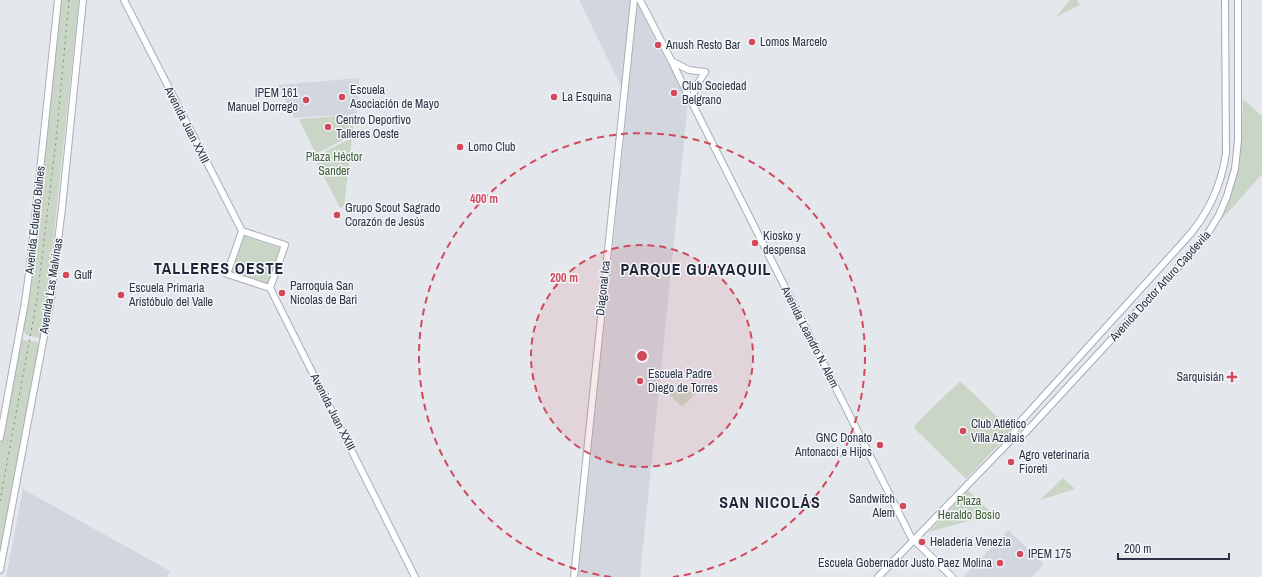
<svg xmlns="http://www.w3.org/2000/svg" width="1262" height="577" viewBox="0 0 1262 577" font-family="'Archivo Narrow',sans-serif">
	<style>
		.built { fill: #d2d6de }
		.green { fill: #c9d6c5 }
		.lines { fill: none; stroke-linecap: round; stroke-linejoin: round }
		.secondary-casing { stroke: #a9aeb7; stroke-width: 8 }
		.primary-casing { stroke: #a3abb8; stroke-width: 8 }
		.secondary { stroke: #fff; stroke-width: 6 }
		.primary { stroke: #fff; stroke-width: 6 }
		.rail { stroke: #7d8696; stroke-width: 1; stroke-dasharray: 2 4; stroke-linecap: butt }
		.ring { fill: none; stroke: #d1495b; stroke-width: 2; stroke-dasharray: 7 5 }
		.poi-dot { fill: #d1495b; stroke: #f4f6f9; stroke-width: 1.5 }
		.labels { text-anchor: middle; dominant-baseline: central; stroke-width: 3; stroke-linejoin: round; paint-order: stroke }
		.poi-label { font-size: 12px; fill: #2b3445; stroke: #f4f6f9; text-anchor: start }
		.street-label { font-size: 12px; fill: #2b3445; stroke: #f4f6f9 }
		.park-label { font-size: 12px; fill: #3f6138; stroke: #f4f6f9 }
		.district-label { font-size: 16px; font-weight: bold; letter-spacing: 1px; fill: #1d2536; stroke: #f4f6f9 }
		.centre { fill: #d1495b; stroke: #f4f6f9; stroke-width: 2 }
		.ring-label { font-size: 12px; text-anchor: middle; font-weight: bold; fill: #d1495b; stroke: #f4f6f9; stroke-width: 3; stroke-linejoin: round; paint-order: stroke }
	</style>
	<rect width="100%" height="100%" fill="#e4e7ec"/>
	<!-- built -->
	<g class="built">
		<polygon points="579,0 640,0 688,102 640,577 578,577 628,100"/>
		<polygon points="359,78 357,114 294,118 278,85"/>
		<polygon points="23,489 170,571 167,577 6,577"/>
		<polygon points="1008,530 1044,564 1032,577 964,577 964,576"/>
	</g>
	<!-- green -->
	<g class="green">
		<polygon points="61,0 79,0 48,289 42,335 40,338 26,335 23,330 33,270"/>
		<polygon points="1070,0 1077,0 1080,5 1056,17"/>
		<path d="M1243 99 1262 116V174L1233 207 1218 222C1221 216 1225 209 1228 203 1242 170 1242 134 1243 99Z"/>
		<polygon points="355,115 352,135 316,154 299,119"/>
		<polygon points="352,138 344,206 340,208 314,157"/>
		<polygon points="244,236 280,248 268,284 232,272"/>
		<polygon points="21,340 37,342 40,345 0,552 0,444 19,344"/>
		<polygon points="959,382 961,382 1010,429 1010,433 966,479 915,429 914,426"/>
		<polygon points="665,390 697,392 682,407"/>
		<polygon points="1063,478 1075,489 1040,500"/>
		<polygon points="968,490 993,514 929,532"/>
	</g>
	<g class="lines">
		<!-- secondary casing -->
		<g class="secondary-casing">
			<g id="secondary">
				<polyline points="124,0 242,231 227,274 270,288"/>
				<polyline points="640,0 672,62 685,89 911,537 914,540"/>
				<polyline points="673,62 689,70 705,72"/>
				<polyline points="692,102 695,88 705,72"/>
				<polyline points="242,231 285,245 270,288 415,577"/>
				<polyline points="0,438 25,302 30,266 58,0"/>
				<polyline points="0,570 51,299 62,208 83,0"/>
				<polyline points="574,577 634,0"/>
			</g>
		</g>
		<!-- primary casing -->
		<g class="primary-casing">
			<g id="primary">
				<polyline points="1011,440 1023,435 1026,432 1205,238 1219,215 1227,196 1235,169 1238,140 1238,0"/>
				<polyline points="914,540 952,577"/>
				<path d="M878 577 1011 440 1016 428 1020 422 1185 240C1208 215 1221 187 1226 153L1225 0"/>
			</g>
		</g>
		<!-- secondary -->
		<use href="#secondary" class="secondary"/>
		<!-- primary -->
		<use href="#primary" class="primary"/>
		<!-- rail -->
		<polyline class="rail" points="0,501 37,299 56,141 69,0"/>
	</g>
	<!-- distance rings -->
	<circle cx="642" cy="356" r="111" fill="#d1495b" fill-opacity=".12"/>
	<g class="ring">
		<circle cx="642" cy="356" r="111"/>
		<path d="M611 577A223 223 0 1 1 673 577"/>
	</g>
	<!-- markers -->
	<g class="poi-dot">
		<circle cx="752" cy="42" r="4"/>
		<circle cx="658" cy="45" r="4"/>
		<circle cx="674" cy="93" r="4"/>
		<circle cx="342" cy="97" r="4"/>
		<circle cx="554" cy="97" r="4"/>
		<circle cx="306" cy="100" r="4"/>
		<circle cx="328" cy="127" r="4"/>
		<circle cx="460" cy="147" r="4"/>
		<circle cx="337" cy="215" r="4"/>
		<circle cx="755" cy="243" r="4"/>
		<circle cx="66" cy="275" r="4"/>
		<circle cx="282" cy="293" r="4"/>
		<circle cx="121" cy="295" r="4"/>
		<path d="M1230 371h4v4h4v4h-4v4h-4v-4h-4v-4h4z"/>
		<circle cx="640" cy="381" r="4"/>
		<circle cx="963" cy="431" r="4"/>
		<circle cx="880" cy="445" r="4"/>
		<circle cx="1011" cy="462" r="4"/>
		<circle cx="903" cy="506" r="4"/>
		<circle cx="922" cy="542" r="4"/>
		<circle cx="1020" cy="554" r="4"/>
		<circle cx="1000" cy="563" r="4"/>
	</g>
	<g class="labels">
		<!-- poi labels -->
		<g class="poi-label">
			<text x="760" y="42">Lomos Marcelo</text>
			<text x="666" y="45">Anush Resto Bar</text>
			<text x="682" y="86">Club Sociedad<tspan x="682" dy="14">Belgrano</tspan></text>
			<text x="350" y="90">Escuela<tspan x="350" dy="14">Asociación de Mayo</tspan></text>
			<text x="298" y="93" text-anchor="end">IPEM 161<tspan x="298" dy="14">Manuel Dorrego</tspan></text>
			<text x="562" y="97">La Esquina</text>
			<text x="336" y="120">Centro Deportivo<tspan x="336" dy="14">Talleres Oeste</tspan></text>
			<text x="468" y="147">Lomo Club</text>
			<text x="345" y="208">Grupo Scout Sagrado<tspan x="345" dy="14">Corazón de Jesús</tspan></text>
			<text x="763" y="236">Kiosko y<tspan x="763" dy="14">despensa</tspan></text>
			<text x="74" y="275">Gulf</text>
			<text x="290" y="286">Parroquia San<tspan x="290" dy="14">Nicolas de Bari</tspan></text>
			<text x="129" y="288">Escuela Primaria<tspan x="129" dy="14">Aristóbulo del Valle</tspan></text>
			<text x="648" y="374">Escuela Padre<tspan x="648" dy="14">Diego de Torres</tspan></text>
			<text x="1224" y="377" text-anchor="end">Sarquisián</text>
			<text x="971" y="424">Club Atlético<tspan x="971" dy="14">Villa Azalais</tspan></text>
			<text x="872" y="438" text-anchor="end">GNC Donato<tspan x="872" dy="14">Antonacci e Hijos</tspan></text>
			<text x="1019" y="455">Agro veterinaria<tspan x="1019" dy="14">Fioreti</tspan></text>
			<text x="895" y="499" text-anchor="end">Sandwitch<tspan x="895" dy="14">Alem</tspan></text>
			<text x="930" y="542">Heladería Venezia</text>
			<text x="1028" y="554">IPEM 175</text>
			<text x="992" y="563" text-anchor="end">Escuela Gobernador Justo Paez Molina</text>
		</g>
		<!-- street labels -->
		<g class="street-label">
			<text transform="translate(187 125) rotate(63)">Avenida Juan XXIII</text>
			<text transform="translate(35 220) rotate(-84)">Avenida Eduardo Bulnes</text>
			<text transform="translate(51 286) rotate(-81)">Avenida Las Malvinas</text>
			<text transform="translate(1160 286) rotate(-48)">Avenida Doctor Arturo Capdevila</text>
			<text transform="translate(603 288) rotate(-84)">Diagonal Ica</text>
			<text transform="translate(810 337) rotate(63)">Avenida Leandro N. Alem</text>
			<text transform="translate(333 412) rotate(63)">Avenida Juan XXIII</text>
		</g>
		<!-- park labels -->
		<g class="park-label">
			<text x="334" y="157">Plaza Héctor<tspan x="334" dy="14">Sander</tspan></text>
			<text x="969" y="501">Plaza<tspan x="969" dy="14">Heraldo Bosio</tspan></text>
		</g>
		<!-- district labels -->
		<g class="district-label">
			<text x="219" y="268">TALLERES OESTE</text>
			<text x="696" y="269">PARQUE GUAYAQUIL</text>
			<text x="770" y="502">SAN NICOLÁS</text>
		</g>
	</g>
	<circle cx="642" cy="356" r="6" class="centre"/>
	<g class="ring-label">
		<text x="484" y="203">400 m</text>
		<text x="564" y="282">200 m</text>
	</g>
	<!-- scale -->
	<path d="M1118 553v6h111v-6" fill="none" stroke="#2b3445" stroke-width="2"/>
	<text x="1124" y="553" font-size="12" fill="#2b3445" stroke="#f4f6f9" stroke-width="3" paint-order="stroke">200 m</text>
</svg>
